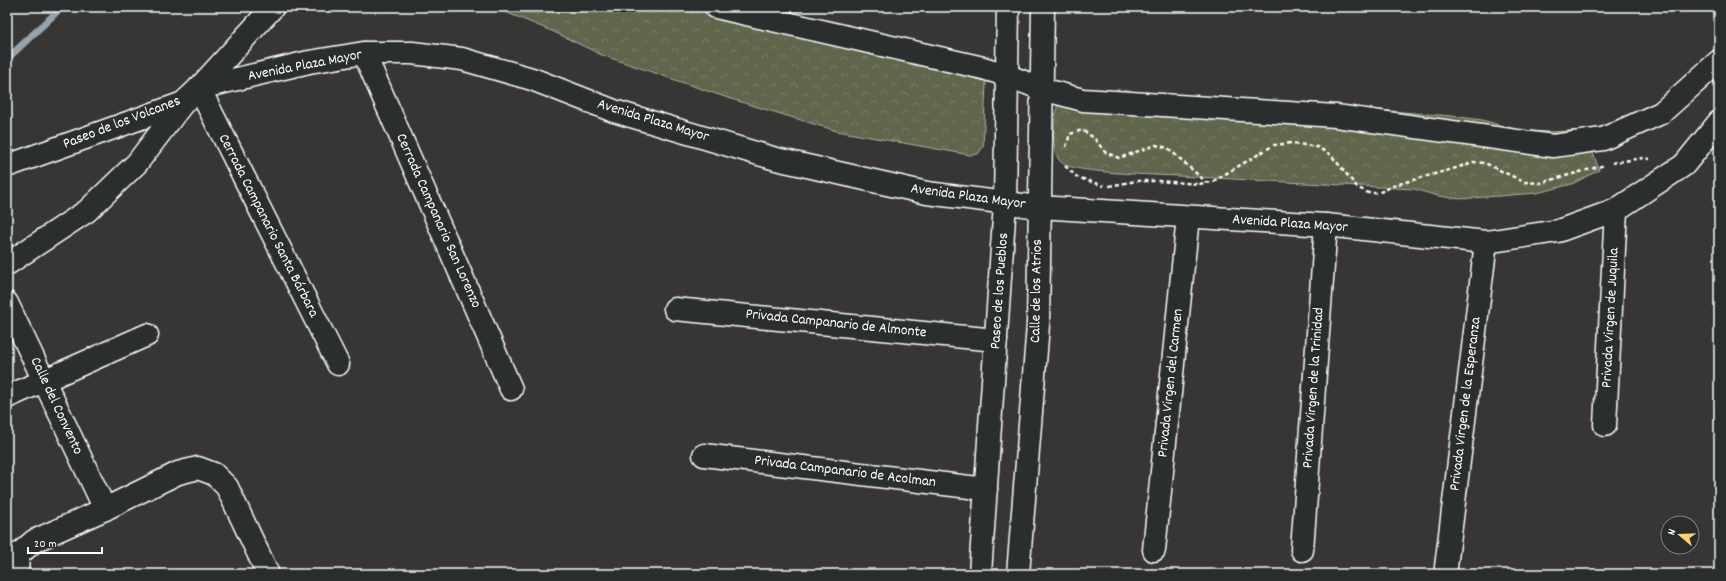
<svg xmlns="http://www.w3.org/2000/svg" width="1726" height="581" viewBox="0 0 1726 581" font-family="Dekko,sans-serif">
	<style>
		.park { fill: url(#park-crowns); stroke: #b0b2a6 }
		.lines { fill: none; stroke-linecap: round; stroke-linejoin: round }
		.stream { stroke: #97a3ac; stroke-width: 7 }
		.street-casing { stroke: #fff; stroke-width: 25 }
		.secondary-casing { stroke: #fff; stroke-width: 25 }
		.path { stroke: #fff; stroke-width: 2.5; stroke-dasharray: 4 3; stroke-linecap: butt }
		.street { stroke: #2a2d2e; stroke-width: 22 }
		.secondary { stroke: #2a2d2e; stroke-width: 22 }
		.labels { text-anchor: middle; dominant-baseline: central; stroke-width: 3; stroke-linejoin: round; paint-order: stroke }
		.street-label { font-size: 15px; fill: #fff; stroke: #2a2d2e }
	</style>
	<defs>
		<pattern id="park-crowns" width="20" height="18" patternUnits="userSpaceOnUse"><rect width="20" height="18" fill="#60664c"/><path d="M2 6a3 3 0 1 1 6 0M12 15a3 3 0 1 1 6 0" fill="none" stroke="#787d67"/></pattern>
	</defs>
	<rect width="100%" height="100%" fill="#373635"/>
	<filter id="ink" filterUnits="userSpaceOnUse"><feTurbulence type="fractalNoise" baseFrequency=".025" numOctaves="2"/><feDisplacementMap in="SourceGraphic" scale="8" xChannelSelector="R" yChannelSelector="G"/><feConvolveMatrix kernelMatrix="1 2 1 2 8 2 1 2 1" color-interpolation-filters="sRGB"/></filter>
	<g filter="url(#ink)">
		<!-- park -->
		<g class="park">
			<path d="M279 7H330C317 9 288 18 279 7Z"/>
			<polygon points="493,7 740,7 987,62 983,147 978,154 970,155 837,131 728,98 602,55 554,32"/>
			<path d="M1143 97 1270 101 1451 116 1482 120 1518 130 1548 132 1585 130 1599 170 1572 184 1537 193 1460 199 1438 196 1414 189C1335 185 1257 180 1178 176 1158 175 1073 173 1062 163 1048 151 1055 117 1058 102Z"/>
		</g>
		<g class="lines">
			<!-- stream -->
			<polyline class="stream" points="7,59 62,7"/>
			<!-- street casing -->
			<g class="street-casing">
				<g id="street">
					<polyline points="364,53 511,389"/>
					<polyline points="199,88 338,364"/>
					<polyline points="7,264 87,211 137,163 183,103"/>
					<polyline points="7,303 105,509"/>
					<polyline points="675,309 996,340"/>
					<polyline points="7,397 147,335"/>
					<polyline points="1605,425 1616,210"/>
					<polyline points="704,455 986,489"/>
					<polyline points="1154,550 1188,217"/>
					<polyline points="1302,550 1326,225"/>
					<polyline points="1446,567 1486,242"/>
					<polyline points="17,574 18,555 34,541 105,509 178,473 198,468 214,474 227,487 268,574"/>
					<polyline points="980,574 1005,203 1008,7"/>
					<polyline points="1018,574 1038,325 1043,7"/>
				</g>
			</g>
			<!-- secondary casing -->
			<g class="secondary-casing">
				<g id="secondary">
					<polyline points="716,7 983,68 1006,75 1042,89 1083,100 1336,116 1553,146 1603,139 1661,113 1719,61"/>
					<polyline points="199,88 309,62 364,53 412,53 462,59 532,79 614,111 776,159 927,193 1039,207 1326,225 1486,242 1558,231 1616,210 1684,165 1719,122"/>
					<polyline points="7,166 183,103 199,88 273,7"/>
				</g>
			</g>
			<!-- path -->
			<g class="path">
				<polyline points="1066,147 1070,134 1082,130 1094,138 1105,152 1119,158 1156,145 1168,148 1207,183"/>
				<polyline points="1612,163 1642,158 1650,159"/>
				<polyline points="1065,166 1077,177 1104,186"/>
				<polyline points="1109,186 1137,181 1158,181 1199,184 1212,182 1274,145 1292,143 1317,147 1331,155 1357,187 1368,193 1378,193 1395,185 1456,168 1473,162 1485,163 1524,182 1540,183 1605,165"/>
			</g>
			<!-- street -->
			<use href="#street" class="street"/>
			<!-- secondary -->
			<use href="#secondary" class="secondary"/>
		</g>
	</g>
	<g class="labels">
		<!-- street labels -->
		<g class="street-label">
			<text transform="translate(305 66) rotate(-11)">Avenida Plaza Mayor</text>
			<text transform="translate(653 121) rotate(17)">Avenida Plaza Mayor</text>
			<text transform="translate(122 123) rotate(-21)">Paseo de los Volcanes</text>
			<text transform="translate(968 197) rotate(8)">Avenida Plaza Mayor</text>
			<text transform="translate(438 221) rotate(66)">Cerrada Campanario San Lorenzo</text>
			<text transform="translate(1290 224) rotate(4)">Avenida Plaza Mayor</text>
			<text transform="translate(268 226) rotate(63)">Cerrada Campanario Santa Bárbara</text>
			<text transform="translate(1000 291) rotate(-86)">Paseo de los Pueblos</text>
			<text transform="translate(1037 291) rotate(-89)">Calle de los Atrios</text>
			<text transform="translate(1611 318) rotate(-87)">Privada Virgen de Juquila</text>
			<text transform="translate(836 324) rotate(6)">Privada Campanario de Almonte</text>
			<text transform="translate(1171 383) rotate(-84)">Privada Virgen del Carmen</text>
			<text transform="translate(1314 388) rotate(-86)">Privada Virgen de la Trinidad</text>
			<text transform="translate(1466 404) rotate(-83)">Privada Virgen de la Esperanza</text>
			<text transform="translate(56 406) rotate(65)">Calle del Convento</text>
			<text transform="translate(845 472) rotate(7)">Privada Campanario de Acolman</text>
		</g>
	</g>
	<!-- margin -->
	<rect width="1726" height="581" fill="none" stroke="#2a2d2e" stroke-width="24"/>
	<rect x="12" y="12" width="1702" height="557" fill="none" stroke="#fff" stroke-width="1.5" filter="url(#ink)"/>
	<!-- north arrow -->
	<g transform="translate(1680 535) rotate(289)"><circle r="19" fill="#2a2d2e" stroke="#7f8182"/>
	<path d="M0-3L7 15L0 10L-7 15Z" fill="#ffd166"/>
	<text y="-6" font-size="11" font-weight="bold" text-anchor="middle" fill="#ffffff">N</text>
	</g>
	<!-- scale -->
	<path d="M28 547v6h74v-6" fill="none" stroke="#ffffff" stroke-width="2"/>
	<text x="34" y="547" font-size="12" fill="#ffffff" stroke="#2a2d2e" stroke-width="3" paint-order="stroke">20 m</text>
</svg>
